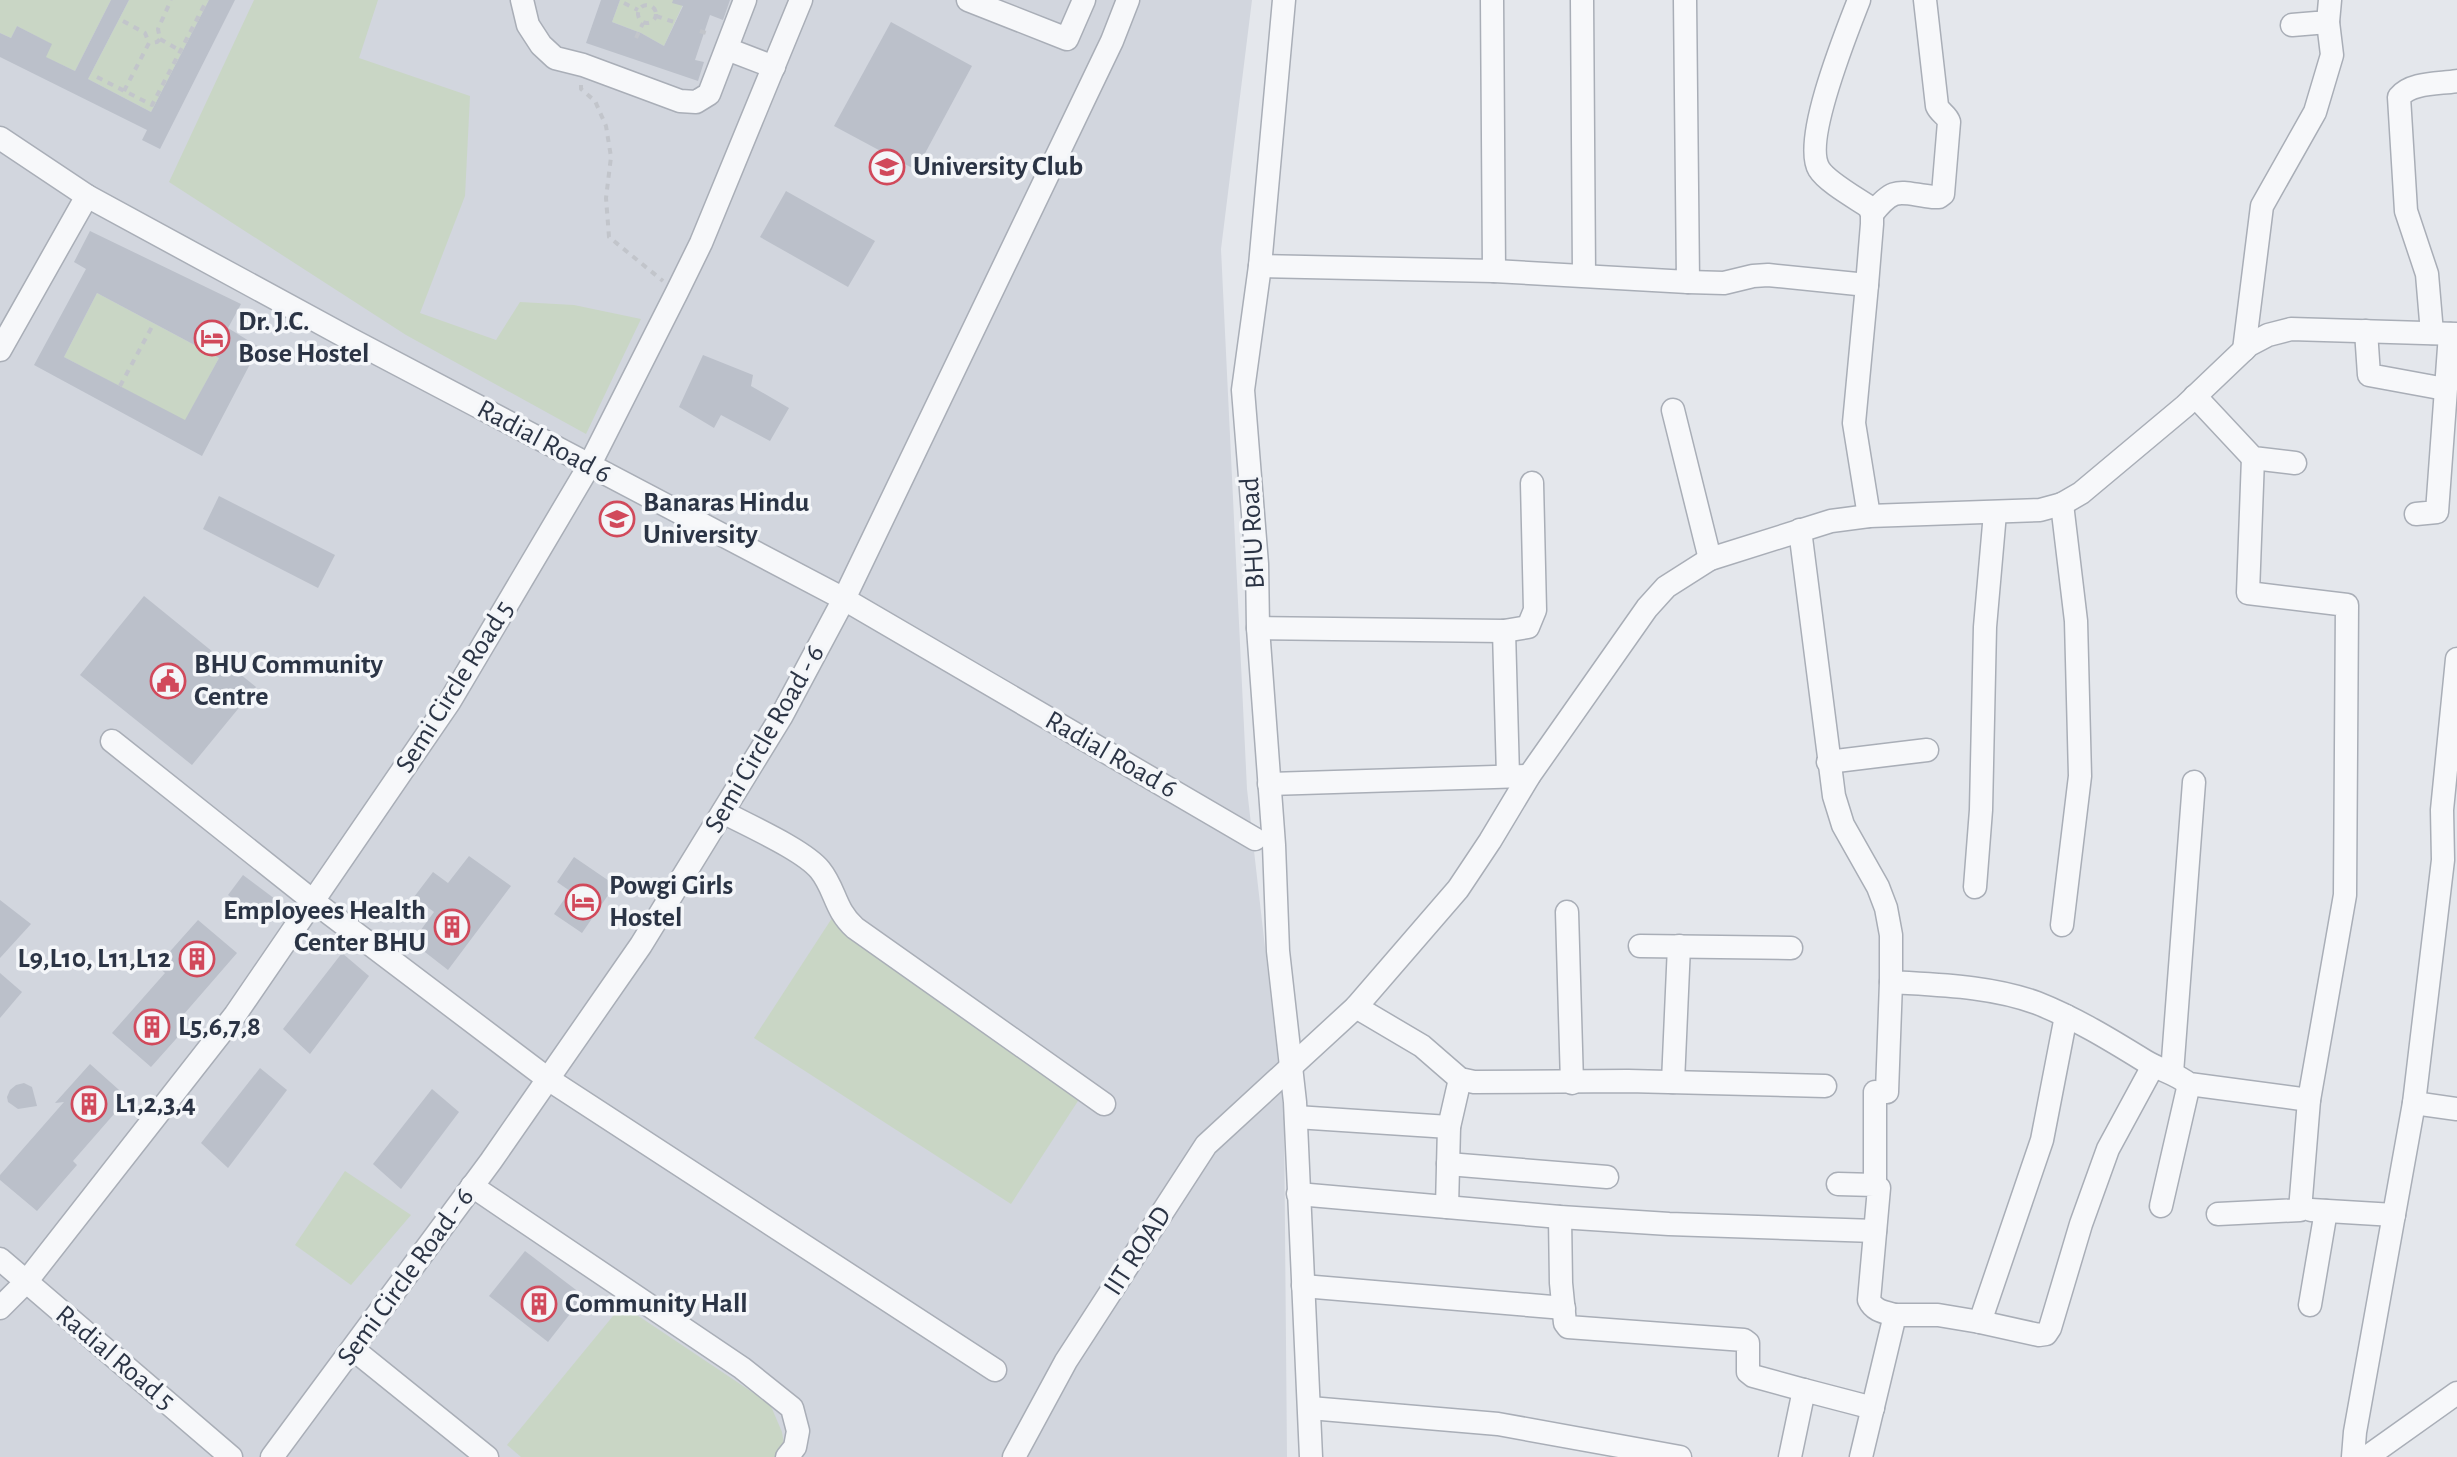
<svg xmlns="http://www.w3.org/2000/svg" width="2457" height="1457" viewBox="0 0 2457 1457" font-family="'Alegreya Sans',sans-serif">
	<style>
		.built { fill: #d2d6de }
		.green { fill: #c9d6c5 }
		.building { fill: #bbc0ca; fill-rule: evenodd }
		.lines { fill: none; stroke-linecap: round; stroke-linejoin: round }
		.minor-casing { stroke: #a9aeb7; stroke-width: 25 }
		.path { stroke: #c2c5cb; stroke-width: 4; stroke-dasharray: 6 6; stroke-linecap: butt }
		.minor { stroke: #f7f8fa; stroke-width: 22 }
		.labels { text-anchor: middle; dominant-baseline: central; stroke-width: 7; stroke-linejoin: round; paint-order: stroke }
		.poi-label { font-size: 28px; font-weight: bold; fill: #2b3445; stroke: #f4f6f9; text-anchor: start }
		.street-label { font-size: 28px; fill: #2b3445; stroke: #f4f6f9 }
	</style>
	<rect width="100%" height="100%" fill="#e4e7ec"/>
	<!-- built -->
	<polygon class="built" points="0,0 1252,0 1221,249 1247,789 1284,1115 1287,1457 0,1457"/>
	<!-- green -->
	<g class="green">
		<polygon points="0,0 111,0 75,71 45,57 51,44 17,26 11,38 0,33"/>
		<polygon points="129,0 209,0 151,112 88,79"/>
		<polygon points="254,0 378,0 359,58 470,96 465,196 420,313 496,340 520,302 574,305 641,319 586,434 406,335 169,182"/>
		<polygon points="620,0 685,0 664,46 641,33 612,22"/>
		<polygon points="97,293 219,358 185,421 64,357"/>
		<polygon points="834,915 1091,1081 1011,1204 754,1038"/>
		<polygon points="345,1171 411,1215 351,1285 295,1245"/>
		<polygon points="622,1305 770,1404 782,1432 784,1444 777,1457 521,1457 507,1445"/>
	</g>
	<!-- building -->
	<g class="building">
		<polygon points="111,0 129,0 88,79 151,112 209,0 235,0 160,149 142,140 147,130 0,57 0,33 11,38 17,26 52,44 46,57 75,71"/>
		<polygon points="601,0 620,0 612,22 641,33 664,46 683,6 672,3 673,0 730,0 723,20 710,15 695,60 704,62 698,81 586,43"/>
		<polygon points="891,22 972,66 916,170 834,126"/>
		<polygon points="786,191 875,241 848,287 760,237"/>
		<path d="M90 231 241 304 228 328 259 347 202 456 34 365 86 269 74 262ZM97 293 219 358 185 420 64 357Z"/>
		<polygon points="703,355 753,375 751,386 789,408 770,441 721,415 714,428 679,407"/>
		<polygon points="219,496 335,555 318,588 203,529"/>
		<polygon points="144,596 256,687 192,765 80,675"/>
		<polygon points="469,856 511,886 448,970 412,942 434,912 414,897 433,872 448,883"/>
		<polygon points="574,857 615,885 582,933 554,914 570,891 557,882"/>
		<polygon points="243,875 279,902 264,921 228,895"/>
		<polygon points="0,900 31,924 0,958"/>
		<polygon points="198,920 237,953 184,1014 192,1021 151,1067 112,1033 165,973 157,966"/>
		<polygon points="342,953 369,976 310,1054 283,1029"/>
		<polygon points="0,973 22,992 0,1018"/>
		<polygon points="90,1064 128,1098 73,1161 77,1165 37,1211 0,1180 0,1175 64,1102 55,1103"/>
		<polygon points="260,1068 287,1090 228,1168 201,1143"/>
		<polygon points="24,1083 32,1087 37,1106 18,1109 8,1102 7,1097 10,1090 16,1085"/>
		<polygon points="432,1089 459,1112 401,1189 373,1164"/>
		<polygon points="525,1251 584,1296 548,1342 489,1296"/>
	</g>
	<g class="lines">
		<!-- minor casing -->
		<g class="minor-casing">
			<g id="minor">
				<polyline points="522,0 528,25 541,45 555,58 583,65 680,101 696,102 709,94 745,0"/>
				<polyline points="968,0 1067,39 1084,0"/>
				<polyline points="1284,0 1260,266 1243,390 1257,564 1258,628 1274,845 1278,951 1295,1102 1311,1457"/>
				<polyline points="1492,0 1494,271"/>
				<polyline points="1582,0 1584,275"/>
				<path d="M1859 0C1847 31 1802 141 1819 169 1827 182 1856 198 1869 207L1872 214V224L1867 285"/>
				<polyline points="2292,25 2328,22 2330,0"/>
				<polyline points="727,49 774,67"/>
				<polyline points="0,138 87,196 350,339 844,599 1255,839"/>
				<path d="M1872 214C1895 185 1899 193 1933 197H1939L1943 194 1949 122C1947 115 1940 113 1937 106L1925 0"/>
				<polyline points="1260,266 1494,271 1688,282 1685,0"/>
				<polyline points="1688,282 1724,283 1753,276 1768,275 1867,285 1854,423 1869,516"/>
				<polyline points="2366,331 2369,375 2445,389"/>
				<path d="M2432 333 2427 274 2406 211 2399 97C2411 82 2439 84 2457 81"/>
				<polyline points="0,350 87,196"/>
				<polyline points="2244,350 2262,206 2315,112 2332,55 2328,22"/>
				<polyline points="2195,396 2253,458 2295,463"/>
				<polyline points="1673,410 1710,559"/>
				<polyline points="2062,504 2076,621 2080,776 2062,925"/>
				<polyline points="2416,514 2437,512 2450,334"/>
				<path d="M1800 530 1834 796 1843 825 1878 887 1886 908 1891 935V982C1939 985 1991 986 2037 1003 2075 1018 2111 1040 2145 1061 2160 1070 2175 1073 2189 1084L2309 1100 2345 895 2347 605 2248 593 2253 458"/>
				<polyline points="1258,628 1504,631 1528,627 1535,610 1532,483"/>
				<polyline points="1504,631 1508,776"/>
				<polyline points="112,741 313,901 548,1079 995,1370"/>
				<polyline points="1828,762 1927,750"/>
				<polyline points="1269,784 1529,776"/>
				<path d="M723 812C747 825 804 850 820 870 836 890 834 909 855 928L1104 1104"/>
				<polyline points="1975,887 1981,810 1985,627 1995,513"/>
				<polyline points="1567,912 1572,1083"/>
				<polyline points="1640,946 1791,948"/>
				<polyline points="1356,1007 1422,1046 1460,1079 1474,1082 1628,1081 1825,1086"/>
				<polyline points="2172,1073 2194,782"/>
				<polyline points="1673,1082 1679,946"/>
				<polyline points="1887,1092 1891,982"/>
				<polyline points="2414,1103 2443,860 2442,810 2457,659"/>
				<polyline points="1296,1117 1449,1127"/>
				<polyline points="1448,1164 1607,1177"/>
				<path d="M1838 1184 1875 1185 1879 1188 1869 1300C1874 1311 1884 1312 1895 1315"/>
				<polyline points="1875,1185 1875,1092"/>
				<polyline points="472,1186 742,1368 792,1408 798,1431 795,1447 787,1457"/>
				<polyline points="1298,1194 1560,1217 1669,1224 1875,1231"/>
				<polyline points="2161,1206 2189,1084"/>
				<polyline points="1447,1207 1449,1127 1460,1079"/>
				<polyline points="2311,1210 2394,1215"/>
				<polyline points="2218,1214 2300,1210 2309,1100"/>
				<polyline points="1560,1217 1561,1283 1565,1323 1568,1327 1744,1340 1748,1343 1748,1372 1753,1376 1804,1390"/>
				<polyline points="0,1259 231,1457"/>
				<polyline points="1303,1286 1564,1308"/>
				<polyline points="2310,1305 2326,1211"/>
				<polyline points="0,1308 26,1282 235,1015 450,701 589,466 677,292 701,243 801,0"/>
				<polyline points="1980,1322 2039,1335 2046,1334 2050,1328 2081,1224 2108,1149 2153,1066"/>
				<polyline points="353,1349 487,1457"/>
				<polyline points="1310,1408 1498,1424 1680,1457"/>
				<polyline points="272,1457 491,1161 641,945 781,717 844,599 1112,41 1128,0"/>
				<polyline points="1014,1457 1066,1361 1206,1145 1356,1007 1458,889 1490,841 1529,776 1647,608 1666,587 1710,559 1831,521 1869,516 2040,510 2062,504 2081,493 2185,406 2249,345 2268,335 2291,329 2457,334"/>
				<polyline points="1790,1457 1804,1390 1873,1408"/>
				<polyline points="1861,1457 1895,1315 1938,1315 1980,1322 2042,1140 2066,1016"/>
				<polyline points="2353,1457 2355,1432 2414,1103 2457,1109"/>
				<polyline points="2367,1457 2457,1393"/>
			</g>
		</g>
		<!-- path -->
		<g class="path">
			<polyline points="624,3 638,10"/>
			<circle cx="647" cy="14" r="9"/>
			<polyline points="656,16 674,22"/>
			<polyline points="123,21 145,33 149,43"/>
			<polyline points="700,31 709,34"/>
			<polyline points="636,38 643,23"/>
			<polyline points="160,39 181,51"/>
			<polyline points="97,77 152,105 207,0"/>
			<polyline points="581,85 581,89 595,101 606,126 611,157 606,198 609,237 663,281"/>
			<polyline points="124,91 149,43 157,42 160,39 158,29 171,0"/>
			<polyline points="120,386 154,323"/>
		</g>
		<!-- minor -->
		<use href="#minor" class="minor"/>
	</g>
	<!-- icons -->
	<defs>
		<g id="university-ring" transform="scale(1.8)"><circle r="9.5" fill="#f4f6f9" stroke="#d1495b" stroke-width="1.5"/><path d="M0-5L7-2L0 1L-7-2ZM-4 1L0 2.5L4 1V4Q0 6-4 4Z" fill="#d1495b"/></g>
		<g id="hotel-ring" transform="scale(1.8)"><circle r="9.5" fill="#f4f6f9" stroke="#d1495b" stroke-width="1.5"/><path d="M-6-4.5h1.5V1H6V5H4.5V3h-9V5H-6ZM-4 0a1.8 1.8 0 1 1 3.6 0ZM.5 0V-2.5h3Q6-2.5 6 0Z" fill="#d1495b"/></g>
		<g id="civic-ring" transform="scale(1.8)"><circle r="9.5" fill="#f4f6f9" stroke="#d1495b" stroke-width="1.5"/><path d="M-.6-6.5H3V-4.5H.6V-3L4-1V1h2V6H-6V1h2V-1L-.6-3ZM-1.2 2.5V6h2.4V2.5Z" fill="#d1495b"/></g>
		<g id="building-ring" transform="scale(1.8)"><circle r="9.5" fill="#f4f6f9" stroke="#d1495b" stroke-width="1.5"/><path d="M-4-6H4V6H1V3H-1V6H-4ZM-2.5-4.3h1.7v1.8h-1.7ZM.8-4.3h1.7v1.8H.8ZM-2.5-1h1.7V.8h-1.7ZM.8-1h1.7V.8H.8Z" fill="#d1495b"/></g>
	</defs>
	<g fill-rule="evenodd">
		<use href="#university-ring" x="887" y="167"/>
		<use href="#hotel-ring" x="212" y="338"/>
		<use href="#university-ring" x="617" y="519"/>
		<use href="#civic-ring" x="168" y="681"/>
		<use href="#hotel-ring" x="583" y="902"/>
		<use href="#building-ring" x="452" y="927"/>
		<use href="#building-ring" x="197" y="959"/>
		<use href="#building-ring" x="152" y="1027"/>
		<use href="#building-ring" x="89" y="1104"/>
		<use href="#building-ring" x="539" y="1304"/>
	</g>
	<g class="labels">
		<!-- poi labels -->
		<g class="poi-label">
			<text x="913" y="167">University Club</text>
			<text x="238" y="322">Dr. J.C.<tspan x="238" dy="32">Bose Hostel</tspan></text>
			<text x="643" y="503">Banaras Hindu<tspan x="643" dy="32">University</tspan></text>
			<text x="194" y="665">BHU Community<tspan x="194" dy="32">Centre</tspan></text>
			<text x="609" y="886">Powgi Girls<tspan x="609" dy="32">Hostel</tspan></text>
			<text x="426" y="911" text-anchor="end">Employees Health<tspan x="426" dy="32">Center BHU</tspan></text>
			<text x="171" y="959" text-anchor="end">L9,L10, L11,L12</text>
			<text x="178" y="1027">L5,6,7,8</text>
			<text x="115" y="1104">L1,2,3,4</text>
			<text x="565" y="1304">Community Hall</text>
		</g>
		<!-- street labels -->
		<g class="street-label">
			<text transform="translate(544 442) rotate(28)">Radial Road 6</text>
			<text transform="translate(1253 533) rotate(-93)">BHU Road</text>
			<text transform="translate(455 687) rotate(-58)">Semi Circle Road 5</text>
			<text transform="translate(765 739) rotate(-60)">Semi Circle Road - 6</text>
			<text transform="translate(1111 755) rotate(30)">Radial Road 6</text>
			<text transform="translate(1138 1251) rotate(-57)">IIT ROAD</text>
			<text transform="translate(406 1277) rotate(-54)">Semi Circle Road - 6</text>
			<text transform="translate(115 1358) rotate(40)">Radial Road 5</text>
		</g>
	</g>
</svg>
